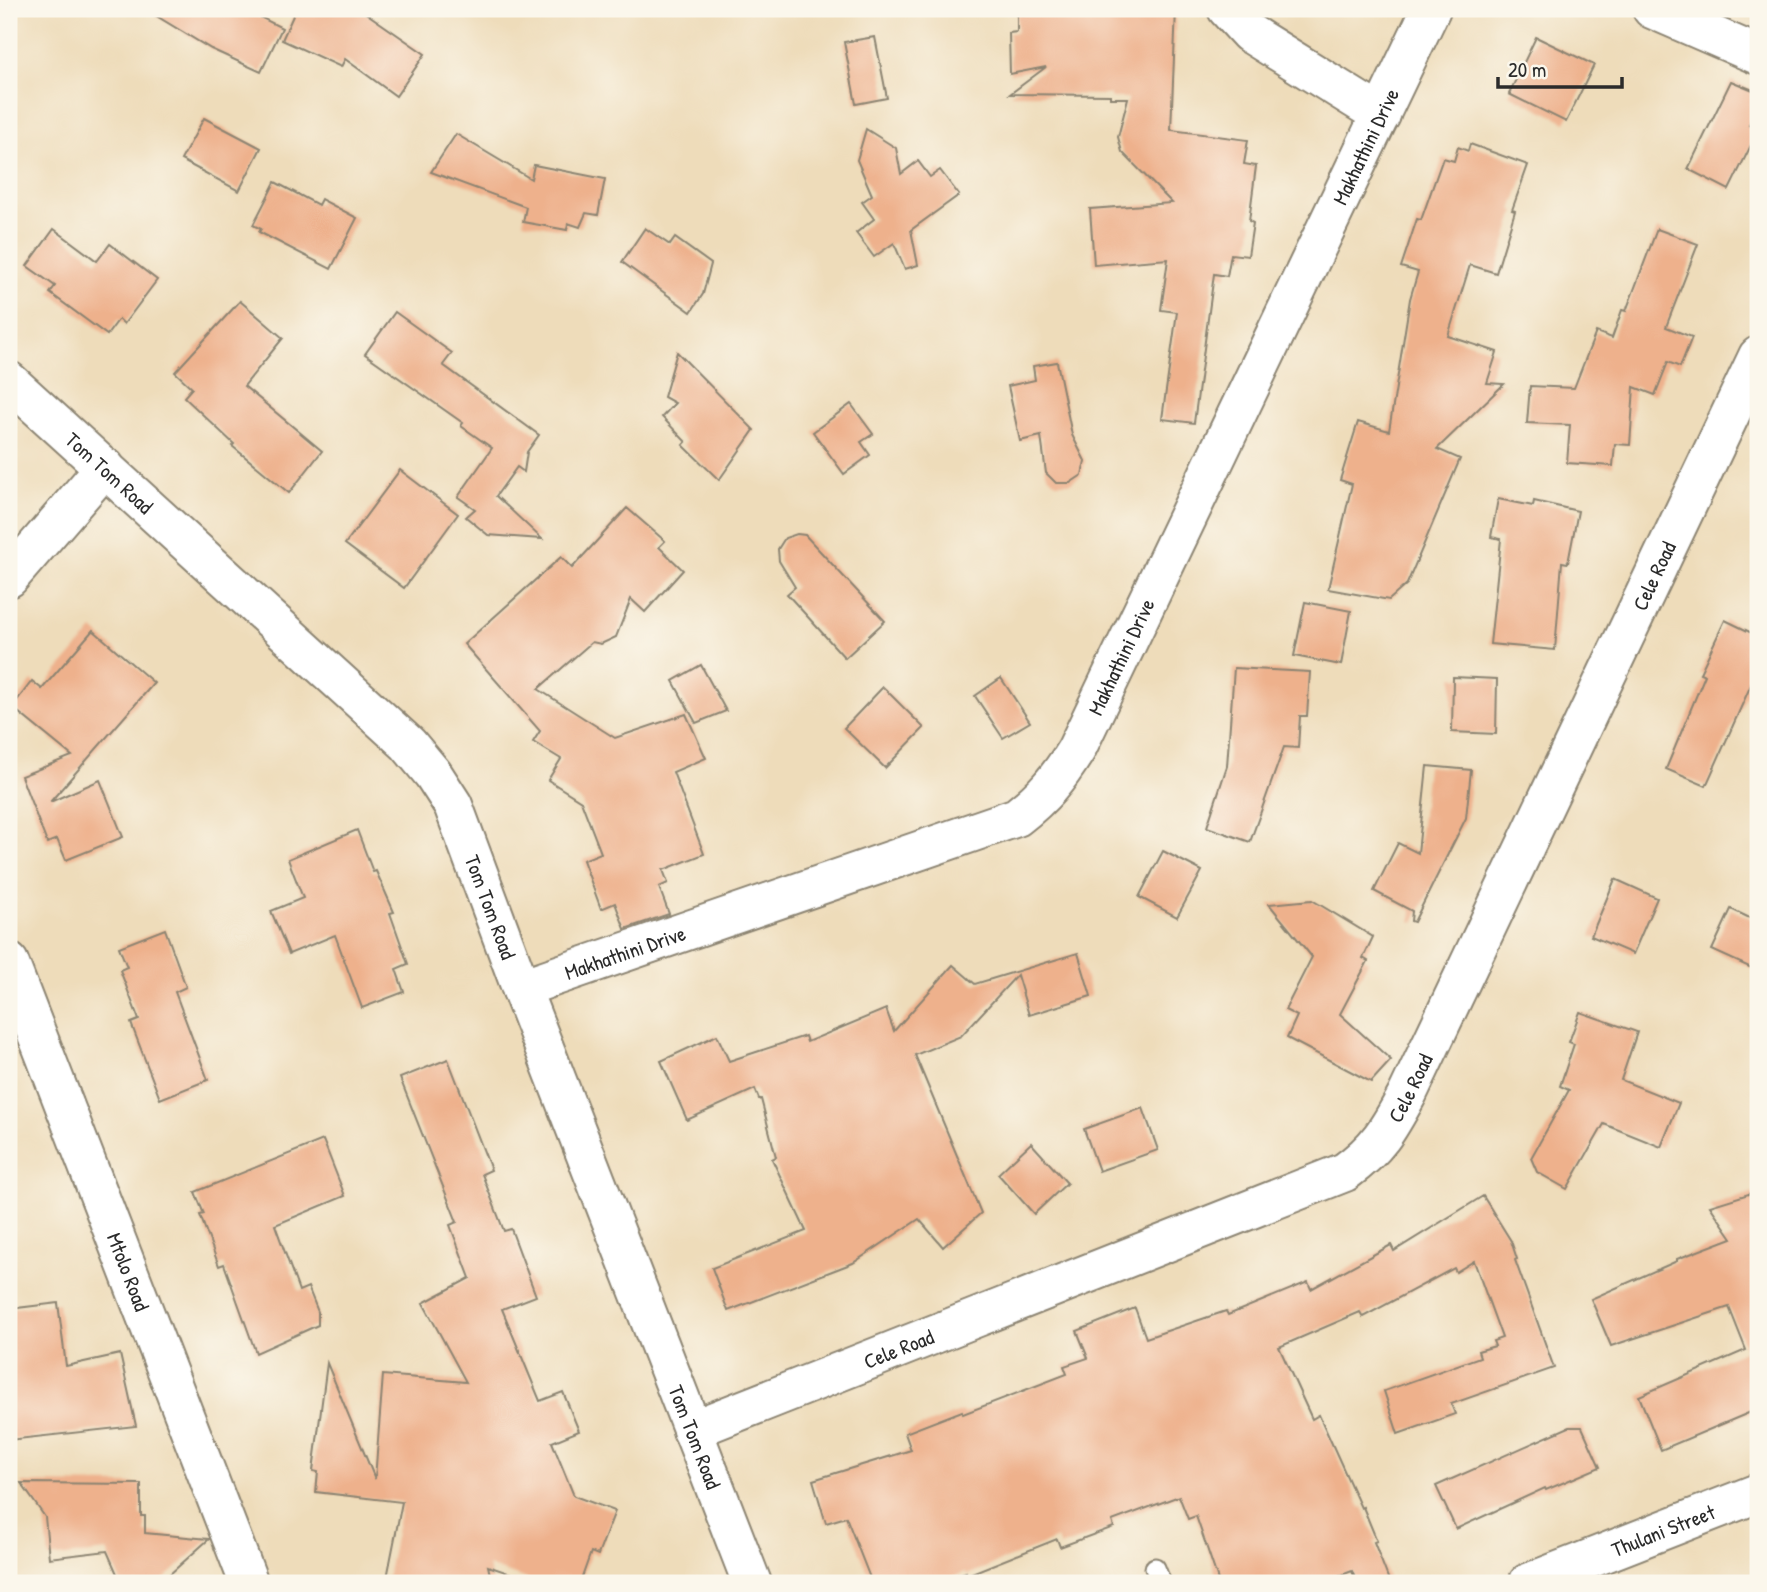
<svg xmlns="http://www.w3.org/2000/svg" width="1767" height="1592" viewBox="0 0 1767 1592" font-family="'Patrick Hand',sans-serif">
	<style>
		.building { fill: #eeb18c }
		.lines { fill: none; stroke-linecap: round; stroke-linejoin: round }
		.lane-casing { stroke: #8c8472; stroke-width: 23 }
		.street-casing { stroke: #8c8472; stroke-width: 42 }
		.lane { stroke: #fff; stroke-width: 19 }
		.street { stroke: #fff; stroke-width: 38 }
		.labels { text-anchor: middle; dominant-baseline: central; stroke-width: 6; stroke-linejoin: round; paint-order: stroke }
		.street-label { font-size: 21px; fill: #2b2b2b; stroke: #fbf7ec }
	</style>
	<rect width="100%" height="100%" fill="#fbf7ec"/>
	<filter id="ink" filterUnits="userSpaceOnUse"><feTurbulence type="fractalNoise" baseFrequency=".0143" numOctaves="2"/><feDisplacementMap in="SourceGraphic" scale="14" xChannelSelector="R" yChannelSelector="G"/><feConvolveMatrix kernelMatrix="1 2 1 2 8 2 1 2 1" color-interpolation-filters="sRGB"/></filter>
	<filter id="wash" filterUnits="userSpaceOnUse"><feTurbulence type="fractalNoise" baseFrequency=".00686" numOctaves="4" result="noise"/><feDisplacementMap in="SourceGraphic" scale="28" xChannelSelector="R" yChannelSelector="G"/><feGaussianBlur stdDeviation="1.57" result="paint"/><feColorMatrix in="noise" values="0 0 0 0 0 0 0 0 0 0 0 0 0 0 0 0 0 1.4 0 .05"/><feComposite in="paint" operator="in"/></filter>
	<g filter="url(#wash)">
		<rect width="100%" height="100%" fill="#eedcba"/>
		<g id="blocks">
			<!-- building -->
			<g class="building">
				<polygon points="145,9 244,9 282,28 261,72 211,49"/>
				<polygon points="296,9 360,9 425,54 396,96 345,59 341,67 282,40"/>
				<polygon points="1085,9 1176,9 1171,130 1248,140 1244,164 1256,166 1249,221 1253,223 1248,256 1231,254 1227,276 1214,274 1194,423 1162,419 1177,312 1161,310 1168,259 1094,265 1090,209 1172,203 1122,152 1118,137 1128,98 1110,98 1110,95 1010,94 1046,67 1010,74 1009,33 1017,32 1017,11"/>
				<polygon points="875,37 887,98 856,104 844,42"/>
				<polygon points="1536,37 1594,65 1566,122 1509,94"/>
				<polygon points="1731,81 1758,92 1758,101 1749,125 1758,131 1729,190 1688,169"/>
				<polygon points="204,118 261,148 239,191 181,160"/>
				<polygon points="866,129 896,148 901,174 918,161 930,177 940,170 959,195 911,230 918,265 905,269 894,243 874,257 856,233 874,219 862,202 872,195 857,160"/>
				<polygon points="456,134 531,179 534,165 605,179 598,215 586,213 580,227 568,223 567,230 523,222 526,207 431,172"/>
				<polygon points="1470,144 1528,165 1512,210 1515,211 1496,273 1470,265 1448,336 1497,352 1487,383 1504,384 1437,449 1460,459 1407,584 1389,600 1328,589 1352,484 1340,480 1358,422 1389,431 1410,299 1418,272 1401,267 1417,219 1421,220 1443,158 1454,161 1458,147 1468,151"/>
				<polygon points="275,182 318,205 321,199 357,218 331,269 259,232 261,229 253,225"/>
				<polygon points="645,228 670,245 675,238 711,264 703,294 691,312 622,262"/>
				<polygon points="54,229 97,261 110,244 157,280 124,324 119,319 107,335 50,293 55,286 27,266"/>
				<polygon points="1657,229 1698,244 1666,327 1692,337 1680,367 1668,362 1655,395 1634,387 1630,445 1615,444 1613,466 1567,463 1570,425 1527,423 1530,386 1574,388 1596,332 1612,338 1622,310 1626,311"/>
				<polygon points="240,301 283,338 244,386 322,451 289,493 232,446 234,444 184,397 192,388 175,372"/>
				<polygon points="395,312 452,353 443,365 539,435 527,452 524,472 517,467 496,496 542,539 488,535 466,517 475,509 458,497 492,448 461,426 463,423 365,354"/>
				<polygon points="677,352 754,430 719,480 683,445 686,442 662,417 675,403 664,397"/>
				<polygon points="1057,362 1072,435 1085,461 1082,475 1070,483 1056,483 1046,473 1041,436 1020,441 1008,386 1035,380 1033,366"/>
				<polygon points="851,404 873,434 861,442 870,455 844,474 813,432"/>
				<polygon points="400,470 458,514 404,588 345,544"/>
				<polygon points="1498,499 1533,506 1534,501 1578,511 1568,563 1562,562 1555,650 1490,644 1501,539 1491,537"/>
				<polygon points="627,508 665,541 659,547 683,570 645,612 631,599 616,637 601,644 592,642 538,689 615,738 686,714 706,758 673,772 704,854 663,870 668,883 659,887 669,914 625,929 615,903 601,909 583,860 601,853 581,801 548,780 561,759 533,742 540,731 464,644 561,557 572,568"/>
				<polygon points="797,534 805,535 885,621 845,658 787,594 795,587 779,561 778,549 785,538"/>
				<polygon points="1305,602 1351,611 1341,665 1294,656"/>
				<polygon points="1725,620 1758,636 1758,669 1706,786 1666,769 1705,675 1700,673"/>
				<polygon points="93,630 154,683 50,802 100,780 123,837 66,860 57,839 47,843 21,776 72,756 12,707 32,681 42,689"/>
				<polygon points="701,665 726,711 696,723 673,681"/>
				<polygon points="1234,668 1310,672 1307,716 1300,716 1298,748 1284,747 1250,842 1207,827 1227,766"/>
				<polygon points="1453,677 1497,679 1496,734 1452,732"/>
				<polygon points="1001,678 1030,722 1003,738 975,696"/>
				<polygon points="883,687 924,728 885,768 844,728"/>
				<polygon points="1427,766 1471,770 1466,818 1414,922 1411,921 1412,911 1374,891 1398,843 1418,853"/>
				<polygon points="357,830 373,872 376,871 394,912 390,913 408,964 396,969 404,992 362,1008 335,935 289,954 271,911 303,898 288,859"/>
				<polygon points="1163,851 1202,871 1177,917 1139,897"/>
				<polygon points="1615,879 1657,898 1633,954 1591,936"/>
				<polygon points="1312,900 1373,937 1363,958 1368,961 1340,1014 1391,1060 1371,1082 1287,1038 1297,1016 1285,1010 1312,957 1269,904"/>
				<polygon points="1731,909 1758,922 1758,971 1712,950"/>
				<polygon points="165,929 186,987 175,992 208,1080 160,1099 131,1023 139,1020 120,970 127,967 119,947"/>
				<polygon points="1078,953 1091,996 1029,1015 1017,975 961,1036 915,1055 981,1213 943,1247 919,1219 853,1263 728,1311 712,1268 806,1231 772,1159 776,1157 761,1099 759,1099 755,1089 687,1120 661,1061 717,1035 729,1061 805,1036 807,1042 886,1009 894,1031 953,965 975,984"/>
				<polygon points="1580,1012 1637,1032 1621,1080 1679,1103 1661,1147 1604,1124 1567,1189 1537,1172 1531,1158 1569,1090 1560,1086 1574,1044 1569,1042"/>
				<polygon points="448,1059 491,1170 482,1174 504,1231 511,1229 536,1296 502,1309 540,1401 563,1392 579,1431 552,1442 574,1496 615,1511 598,1555 591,1552 580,1583 538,1583 488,1566 492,1583 386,1583 402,1502 316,1492 318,1472 313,1471 327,1363 375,1479 383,1375 466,1382 423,1303 470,1278 450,1225 457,1222 400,1078"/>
				<polygon points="1143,1108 1158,1150 1099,1171 1084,1129"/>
				<polygon points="323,1140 345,1196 275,1225 299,1291 308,1287 318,1312 318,1325 256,1353 224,1264 219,1266 200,1215 204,1214 195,1192"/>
				<polygon points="1031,1143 1067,1183 1034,1214 998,1174"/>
				<polygon points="1758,1191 1758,1409 1661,1450 1639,1396 1746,1350 1729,1307 1611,1346 1591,1299 1677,1261 1677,1259 1732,1238 1710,1206"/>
				<polygon points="1483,1196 1511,1241 1517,1259 1515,1260 1554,1368 1451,1404 1455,1414 1398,1434 1384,1391 1480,1357 1478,1351 1495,1346 1493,1341 1502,1338 1474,1261 1456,1272 1454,1268 1363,1317 1360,1312 1279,1347 1312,1419 1319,1415 1361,1508 1363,1507 1377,1541 1374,1542 1390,1583 1357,1583 1352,1571 1321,1583 1219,1583 1196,1516 1188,1519 1179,1496 1112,1521 1114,1527 1060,1547 1057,1539 967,1575 966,1572 935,1583 872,1583 846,1517 826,1523 813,1480 911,1450 905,1433 962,1411 963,1414 1067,1374 1064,1366 1088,1358 1077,1331 1135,1308 1146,1338 1226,1311 1228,1315 1308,1282 1311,1289 1391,1245 1394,1251"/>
				<polygon points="58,1303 66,1366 120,1354 136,1426 9,1440 9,1309"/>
				<polygon points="1569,1427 1582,1427 1600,1467 1546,1490 1545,1488 1456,1529 1436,1486"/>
				<polygon points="21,1483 141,1484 141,1516 145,1516 145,1533 209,1539 160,1583 121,1583 107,1551 49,1558 45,1517"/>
			</g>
		</g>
	</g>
	<g filter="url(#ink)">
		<use href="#blocks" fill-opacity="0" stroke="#8c8472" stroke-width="2"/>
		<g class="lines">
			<!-- lane casing -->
			<g class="lane-casing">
				<polyline id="lane" points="1155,1568 1161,1583"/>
			</g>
			<!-- street casing -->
			<g class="street-casing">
				<g id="street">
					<polyline points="1227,9 1249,33 1381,115"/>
					<polyline points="1652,9 1758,55"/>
					<path id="s1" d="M9 381 408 744 433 774 453 805 521 988 752 1583"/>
					<polyline points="9,578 105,467"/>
					<path id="s2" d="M9 962 249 1583"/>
					<path id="s3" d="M521 988 1017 817C1044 796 1058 779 1076 750L1431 9"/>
					<path id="s4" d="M692 1430 1345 1172C1378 1148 1388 1130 1407 1095L1758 356"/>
					<path id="s5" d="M1528 1583 1758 1493"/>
				</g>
			</g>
			<!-- lane -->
			<use href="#lane" class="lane"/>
			<!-- street -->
			<use href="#street" class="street"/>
		</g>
	</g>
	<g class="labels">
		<!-- street labels -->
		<g class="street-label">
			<text stroke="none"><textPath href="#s3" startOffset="1284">Makhathini Drive</textPath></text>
			<text stroke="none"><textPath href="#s1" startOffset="136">Tom Tom Road</textPath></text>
			<text stroke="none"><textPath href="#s4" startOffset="1377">Cele Road</textPath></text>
			<text stroke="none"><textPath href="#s3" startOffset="718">Makhathini Drive</textPath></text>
			<text stroke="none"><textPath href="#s1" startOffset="724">Tom Tom Road</textPath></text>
			<text stroke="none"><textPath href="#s3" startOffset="110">Makhathini Drive</textPath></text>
			<text stroke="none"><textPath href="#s4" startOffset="810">Cele Road</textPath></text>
			<text stroke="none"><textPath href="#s2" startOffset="332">Mtolo Road</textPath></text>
			<text stroke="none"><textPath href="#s4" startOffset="222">Cele Road</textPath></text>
			<text stroke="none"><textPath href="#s1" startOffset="1292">Tom Tom Road</textPath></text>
			<text stroke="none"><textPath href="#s5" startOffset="145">Thulani Street</textPath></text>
		</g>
	</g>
	<!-- margin -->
	<rect width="1767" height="1592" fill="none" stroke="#fbf7ec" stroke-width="35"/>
	<!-- scale -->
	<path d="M1498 77v10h124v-10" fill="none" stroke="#2b2b2b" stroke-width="3.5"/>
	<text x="1508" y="77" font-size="21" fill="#2b2b2b" stroke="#fbf7ec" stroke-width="5" paint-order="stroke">20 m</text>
</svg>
